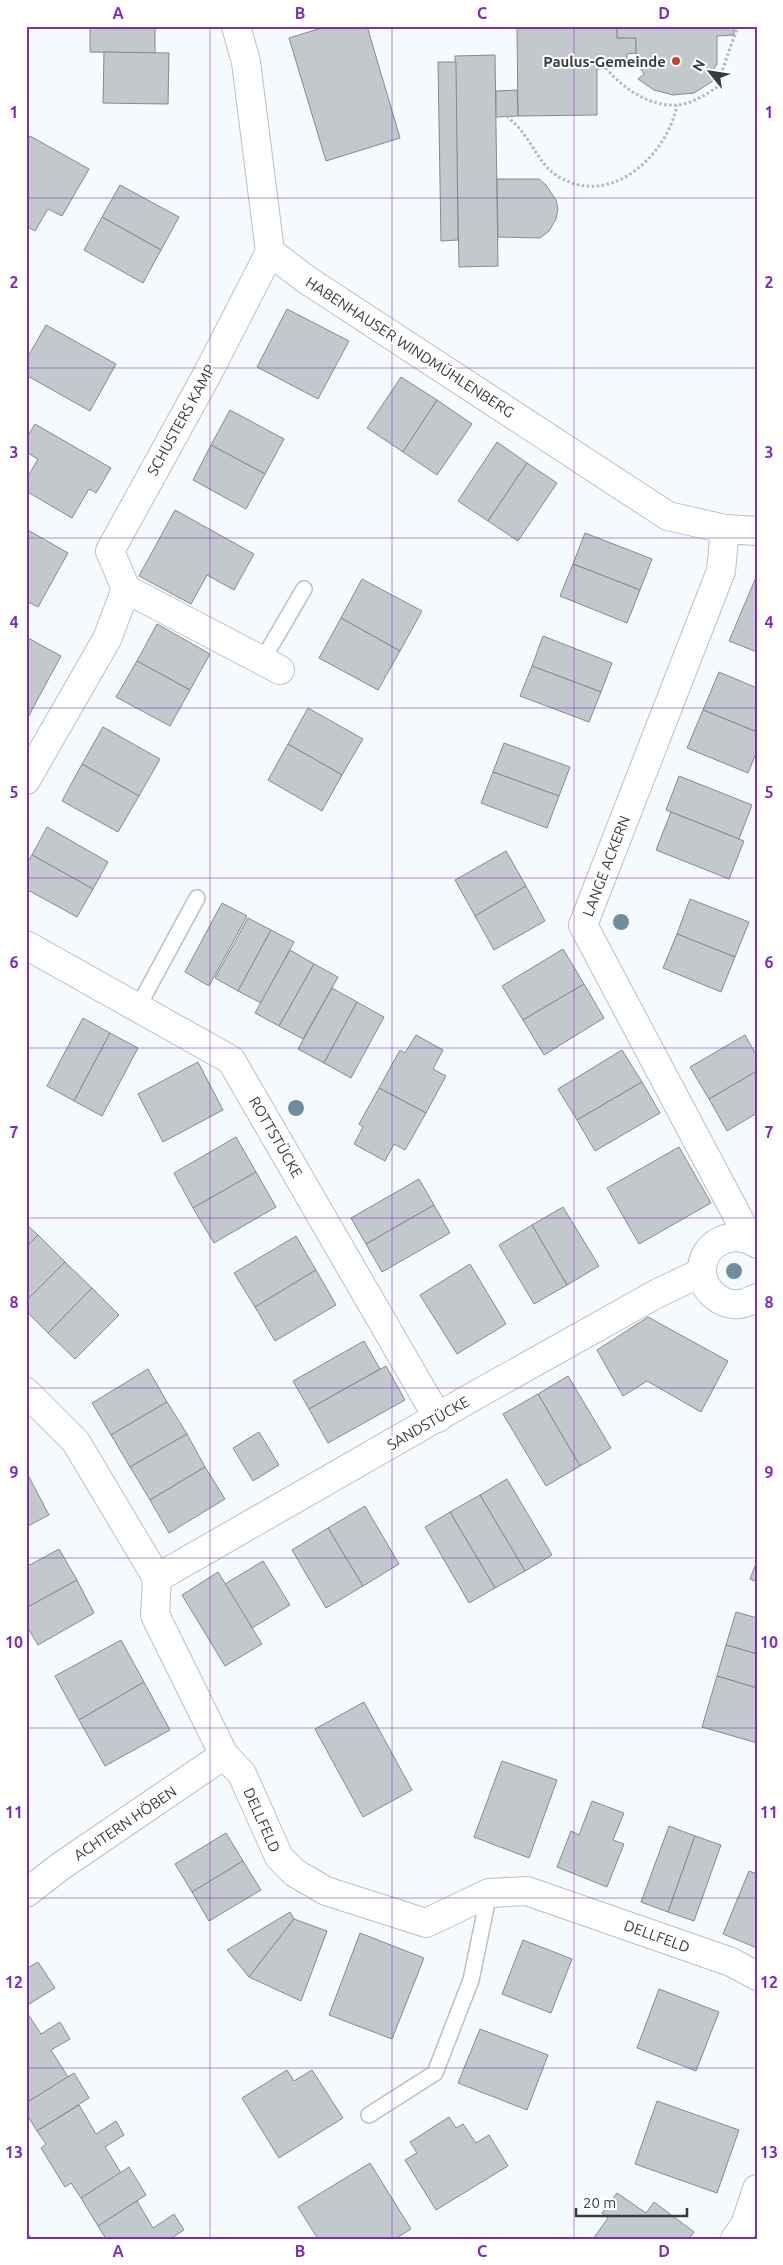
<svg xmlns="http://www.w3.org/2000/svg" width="783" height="2265" viewBox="0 0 783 2265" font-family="Ubuntu,sans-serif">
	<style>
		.building { fill: #c3c8cc; stroke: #858a8e }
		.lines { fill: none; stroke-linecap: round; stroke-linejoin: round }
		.service-casing { stroke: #babfc3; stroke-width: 18 }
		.minor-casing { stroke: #babfc3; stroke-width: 30 }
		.path { stroke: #b4b8bc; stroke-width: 3; stroke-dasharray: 2.5 2.5; stroke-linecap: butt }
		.service { stroke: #fff; stroke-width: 15 }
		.minor { stroke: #fff; stroke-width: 28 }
		.tree { fill: #6f8d9f }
		.grid { fill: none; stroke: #7b2cbf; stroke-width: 1; stroke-opacity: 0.55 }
		.poi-dot { fill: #cb4028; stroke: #fff; stroke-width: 2 }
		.labels { text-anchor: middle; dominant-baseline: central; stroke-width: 4; stroke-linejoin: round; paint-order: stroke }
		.poi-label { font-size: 15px; font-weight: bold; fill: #393b3d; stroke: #fff; text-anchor: end }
		.street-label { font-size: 15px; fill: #393b3d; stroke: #fff }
		.neatline { fill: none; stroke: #7b2cbf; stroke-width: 2 }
		.grid-label { font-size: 16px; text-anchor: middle; font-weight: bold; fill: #7b2cbf }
	</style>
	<rect width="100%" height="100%" fill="#f5faff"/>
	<!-- building -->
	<g class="building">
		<polygon points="90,26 155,26 155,53 90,52"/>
		<polygon points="328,26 367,26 400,138 326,161 289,38"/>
		<polygon points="517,26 617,26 617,38 636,38 636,53 627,54 627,67 597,69 597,115 518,116"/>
		<polygon points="617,26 734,26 734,35 717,36 717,64 711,73 716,79 694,93 673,95 654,90 638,79 644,74 636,62 636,38 617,38"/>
		<polygon points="104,52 169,53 168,104 103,103"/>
		<polygon points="495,55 498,266 459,267 455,56"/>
		<polygon points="438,62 456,62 458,240 441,241"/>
		<polygon points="517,90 518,116 496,117 496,91"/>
		<polygon points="30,136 89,169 62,216 48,209 35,231 26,226 26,143"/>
		<polygon points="497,179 539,179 546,185 556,200 558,209 556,219 549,231 540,238 498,237"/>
		<polygon points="120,185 179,217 161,250 102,217"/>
		<polygon points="102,217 161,250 143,283 84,250"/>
		<polygon points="287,309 349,341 318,399 257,367"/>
		<polygon points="46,325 116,364 90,411 26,375 26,360"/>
		<polygon points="401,377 437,400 403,452 367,428"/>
		<polygon points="437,400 472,424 437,475 403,452"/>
		<polygon points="230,410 284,439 265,474 211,445"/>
		<polygon points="35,424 111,468 96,493 89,489 72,518 26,491 26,480 38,459 26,452 26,439"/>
		<polygon points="497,442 527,463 488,521 458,501"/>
		<polygon points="211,445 265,474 246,509 193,480"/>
		<polygon points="527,463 557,483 518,541 488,521"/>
		<polygon points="175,510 254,554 234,590 207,575 191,604 139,576"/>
		<polygon points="26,529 68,553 38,607 26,601"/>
		<polygon points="585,533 652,559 640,590 573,564"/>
		<polygon points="573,564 640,590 627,623 560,596"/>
		<polygon points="757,575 757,652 729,641"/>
		<polygon points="362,579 422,611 400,651 341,618"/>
		<polygon points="341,618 400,651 378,690 319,658"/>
		<polygon points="157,624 210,654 190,690 137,661"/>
		<polygon points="543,636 612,663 601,692 532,666"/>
		<polygon points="26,637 61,656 26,721"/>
		<polygon points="137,661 190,690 170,726 116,697"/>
		<polygon points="532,666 601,692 589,722 520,696"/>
		<polygon points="719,672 757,688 757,732 703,710"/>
		<polygon points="308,708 363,739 342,775 288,744"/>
		<polygon points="703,710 757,732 757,751 748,773 687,748"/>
		<polygon points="103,727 160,759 139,796 82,764"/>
		<polygon points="504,743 570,767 559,796 493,772"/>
		<polygon points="288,744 342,775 322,811 268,780"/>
		<polygon points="82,764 139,796 118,832 62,801"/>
		<polygon points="493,772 559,796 547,828 481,803"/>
		<polygon points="679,776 752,805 739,839 666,810"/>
		<polygon points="671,812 744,841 729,879 656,850"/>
		<polygon points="47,827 108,862 93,889 32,855"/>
		<polygon points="506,851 526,886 475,916 455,880"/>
		<polygon points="32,855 93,889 77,917 26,889 26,864"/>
		<polygon points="526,886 545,921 494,950 475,916"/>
		<polygon points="690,899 749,922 735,957 677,934"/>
		<polygon points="222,903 247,916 209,986 185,972"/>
		<polygon points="248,918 271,930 238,991 215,978"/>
		<polygon points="271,930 294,942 261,1003 238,991"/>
		<polygon points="677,934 735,957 721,992 663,968"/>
		<polygon points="563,949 584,984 523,1020 502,986"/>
		<polygon points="290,950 314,964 279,1026 255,1013"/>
		<polygon points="314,964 338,977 303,1039 279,1026"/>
		<polygon points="584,984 604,1018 544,1055 523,1020"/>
		<polygon points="332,988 357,1002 324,1063 298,1049"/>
		<polygon points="357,1002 384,1017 351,1078 324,1063"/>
		<polygon points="83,1018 110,1033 74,1101 47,1086"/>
		<polygon points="110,1033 138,1048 102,1116 74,1101"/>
		<polygon points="416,1035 443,1050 433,1069 446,1076 426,1113 379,1088 400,1050 405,1053"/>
		<polygon points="745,1035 757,1056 757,1071 709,1099 690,1067"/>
		<polygon points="622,1050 642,1082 577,1120 558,1089"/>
		<polygon points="198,1062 223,1110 163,1142 138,1094"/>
		<polygon points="757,1071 757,1113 727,1131 709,1099"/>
		<polygon points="642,1082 660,1113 595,1151 577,1120"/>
		<polygon points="379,1088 426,1113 405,1150 394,1144 385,1161 354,1144 363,1127 359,1124"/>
		<polygon points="236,1137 256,1172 193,1208 174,1173"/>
		<polygon points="679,1147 711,1203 639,1244 607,1188"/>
		<polygon points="256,1172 276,1207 214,1243 193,1208"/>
		<polygon points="419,1179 434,1205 366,1244 351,1218"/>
		<polygon points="434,1205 450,1233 382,1272 366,1244"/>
		<polygon points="563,1207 599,1266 567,1285 532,1225"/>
		<polygon points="26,1224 38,1235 26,1247"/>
		<polygon points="532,1225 567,1285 534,1304 499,1245"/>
		<polygon points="38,1235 65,1262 26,1301 26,1247"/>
		<polygon points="296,1236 316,1270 255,1307 234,1273"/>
		<polygon points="65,1262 92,1288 48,1333 26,1311 26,1301"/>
		<polygon points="470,1264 506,1324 457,1354 420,1295"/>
		<polygon points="316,1270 336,1305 275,1341 255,1307"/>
		<polygon points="92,1288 119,1315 75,1359 48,1333"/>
		<polygon points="648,1317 728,1361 701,1412 647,1381 623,1396 597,1350"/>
		<polygon points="364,1341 380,1369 309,1409 293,1381"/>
		<polygon points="386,1366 405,1400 328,1443 309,1409"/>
		<polygon points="148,1369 167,1402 111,1435 92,1403"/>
		<polygon points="568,1376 611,1448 580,1466 538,1394"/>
		<polygon points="538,1394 580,1466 546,1486 503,1414"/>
		<polygon points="167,1402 187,1434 130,1467 111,1435"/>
		<polygon points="259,1432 279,1465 253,1481 233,1448"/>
		<polygon points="187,1434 205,1467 150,1500 130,1467"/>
		<polygon points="205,1467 225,1499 169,1533 150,1500"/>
		<polygon points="28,1475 49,1515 26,1527 26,1476"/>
		<polygon points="507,1479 552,1555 525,1571 480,1495"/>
		<polygon points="480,1495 525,1571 495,1588 450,1512"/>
		<polygon points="365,1506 399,1564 363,1586 328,1528"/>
		<polygon points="450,1512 495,1588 469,1603 425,1527"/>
		<polygon points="328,1528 363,1586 326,1608 292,1550"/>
		<polygon points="59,1549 77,1580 26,1608 26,1567"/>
		<polygon points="263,1561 290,1605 252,1628 225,1584"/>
		<polygon points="757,1561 757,1582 750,1579"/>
		<polygon points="218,1572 262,1644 225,1666 182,1595"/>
		<polygon points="77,1580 94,1613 38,1645 26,1625 26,1608"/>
		<polygon points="736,1612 757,1618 757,1654 726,1645"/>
		<polygon points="121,1640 144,1682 79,1720 55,1676"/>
		<polygon points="726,1645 757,1654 757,1688 717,1676"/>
		<polygon points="717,1676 757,1688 757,1743 702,1727"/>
		<polygon points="144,1682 170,1730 105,1766 79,1720"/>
		<polygon points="364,1702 412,1790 363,1817 315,1729"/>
		<polygon points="502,1761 557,1780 529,1858 474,1837"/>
		<polygon points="592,1801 624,1813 613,1840 624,1844 607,1887 557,1867 571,1831 579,1835"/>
		<polygon points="669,1826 695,1836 668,1912 641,1902"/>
		<polygon points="226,1833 243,1861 192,1892 175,1864"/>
		<polygon points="695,1836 721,1845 694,1921 668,1912"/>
		<polygon points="243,1861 261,1890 209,1921 192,1892"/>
		<polygon points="749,1871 757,1874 757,1948 723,1934"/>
		<polygon points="290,1912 294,1919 249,1977 227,1950"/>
		<polygon points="294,1919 327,1931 301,2001 249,1977"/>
		<polygon points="360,1933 424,1958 392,2039 329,2015"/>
		<polygon points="523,1940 572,1959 551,2013 502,1994"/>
		<polygon points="38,1962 55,1988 26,2006 26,1969"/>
		<polygon points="659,1989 719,2012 696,2071 637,2048"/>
		<polygon points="26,2011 41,2034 60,2022 70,2039 51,2050 68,2077 26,2103"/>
		<polygon points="480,2029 548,2055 527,2110 458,2083"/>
		<polygon points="287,2070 294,2081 312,2070 343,2118 279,2158 242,2098"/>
		<polygon points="74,2073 89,2098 37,2131 26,2113 26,2103"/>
		<polygon points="657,2101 739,2130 717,2193 635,2164"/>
		<polygon points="79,2105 96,2134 116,2121 124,2135 105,2147 121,2173 81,2198 71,2183 65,2187 41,2148 46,2144 37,2131"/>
		<polygon points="449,2117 456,2128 463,2124 476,2143 489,2135 508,2166 436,2210 405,2160 417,2153 410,2142"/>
		<polygon points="370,2163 411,2229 395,2239 318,2239 298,2207"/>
		<polygon points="129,2167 146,2195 98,2226 81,2198"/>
		<polygon points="617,2193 646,2213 654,2202 694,2232 689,2239 593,2239 608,2218 602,2213"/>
		<polygon points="137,2201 153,2228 174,2214 184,2230 170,2239 106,2239 98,2226"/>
	</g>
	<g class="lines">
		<!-- service casing -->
		<g class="service-casing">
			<g id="service">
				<polyline points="262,661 304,589"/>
				<polyline points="138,1007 197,898"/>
				<polyline points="369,2115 435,2073 471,1980 489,1893"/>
			</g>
		</g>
		<!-- minor casing -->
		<g class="minor-casing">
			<g id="minor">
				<polyline points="236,26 246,62 270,252 307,280 668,516 725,529 757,531"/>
				<polyline points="725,529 721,571 583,925 749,1238"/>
				<polyline points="126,589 280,670"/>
				<polyline points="26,780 107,639 126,589 110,551 209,371 270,252"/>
				<polyline points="26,945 231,1060 438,1418"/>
				<path d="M757 1244C735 1228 701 1242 702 1272 703 1290 721 1306 739 1304 744 1304 752 1300 757 1298"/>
				<polyline points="26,1392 76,1442 157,1578 155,1615 224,1755 242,1774 279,1857 295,1873 326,1891 426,1923 489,1893 527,1891 731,1962 757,1976"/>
				<polyline points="157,1578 474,1396 658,1293 702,1272"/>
				<polyline points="26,1893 61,1866 224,1755"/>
				<polyline points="735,2239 745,2225 757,2189"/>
			</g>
		</g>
		<!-- path -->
		<g class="path">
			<path d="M606 68C622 88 650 107 677 105 691 104 705 95 716 88L738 26"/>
			<path d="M507 116C513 122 519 127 523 133 534 147 541 165 556 175 608 210 667 157 677 105"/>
			<polyline points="26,2231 31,2239"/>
		</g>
		<!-- service -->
		<use href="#service" class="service"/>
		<!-- minor -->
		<use href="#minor" class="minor"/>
	</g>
	<!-- trees -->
	<g class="tree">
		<circle cx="621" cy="922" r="8"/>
		<circle cx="296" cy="1108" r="8"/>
		<circle cx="734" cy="1271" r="8"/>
	</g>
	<!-- grid -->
	<path class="grid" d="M210 26V2239M392 26V2239M574 26V2239M26 198H757M26 368H757M26 538H757M26 708H757M26 878H757M26 1048H757M26 1218H757M26 1388H757M26 1558H757M26 1728H757M26 1898H757M26 2068H757"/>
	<!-- markers -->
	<circle class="poi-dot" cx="676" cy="61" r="5"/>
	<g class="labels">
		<!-- poi labels -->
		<g class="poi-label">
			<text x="666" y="61">Paulus-Gemeinde</text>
		</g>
		<!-- street labels -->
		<g class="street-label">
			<text transform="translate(410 347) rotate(33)">HABENHAUSER WINDMÜHLENBERG</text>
			<text transform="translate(181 420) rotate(-61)">SCHUSTERS KAMP</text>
			<text transform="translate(606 866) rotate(-69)">LANGE ACKERN</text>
			<text transform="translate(276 1137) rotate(60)">ROTTSTÜCKE</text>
			<text transform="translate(428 1423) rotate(-30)">SANDSTÜCKE</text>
			<text transform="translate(262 1820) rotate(66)">DELLFELD</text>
			<text transform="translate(125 1823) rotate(-34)">ACHTERN HÖBEN</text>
			<text transform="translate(657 1936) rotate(20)">DELLFELD</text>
		</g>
	</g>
	<!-- border -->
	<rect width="783" height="2265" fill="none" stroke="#ffffff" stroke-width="55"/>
	<!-- north arrow -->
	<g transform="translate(710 72) rotate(300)" stroke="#ffffff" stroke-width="4" paint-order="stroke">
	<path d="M0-4L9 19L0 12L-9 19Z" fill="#393b3d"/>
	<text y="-8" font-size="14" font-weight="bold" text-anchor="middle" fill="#393b3d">N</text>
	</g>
	<!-- scale -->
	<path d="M576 2208v8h111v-8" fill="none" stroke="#393b3d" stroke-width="2.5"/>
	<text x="583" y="2208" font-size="15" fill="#393b3d" stroke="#ffffff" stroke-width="4" paint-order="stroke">20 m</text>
	<rect x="28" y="28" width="728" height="2210" class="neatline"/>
	<g class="grid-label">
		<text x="118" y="19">A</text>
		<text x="300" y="19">B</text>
		<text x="482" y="19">C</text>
		<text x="664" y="19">D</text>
		<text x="14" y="118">1</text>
		<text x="769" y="118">1</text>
		<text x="14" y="288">2</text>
		<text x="769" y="288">2</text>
		<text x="14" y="458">3</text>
		<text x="769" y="458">3</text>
		<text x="14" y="628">4</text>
		<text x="769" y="628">4</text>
		<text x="14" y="798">5</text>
		<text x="769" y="798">5</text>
		<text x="14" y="968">6</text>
		<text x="769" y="968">6</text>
		<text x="14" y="1138">7</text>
		<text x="769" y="1138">7</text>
		<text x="14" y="1308">8</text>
		<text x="769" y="1308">8</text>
		<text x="14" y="1478">9</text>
		<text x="769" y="1478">9</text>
		<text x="14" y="1648">10</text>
		<text x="769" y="1648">10</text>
		<text x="14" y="1818">11</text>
		<text x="769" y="1818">11</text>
		<text x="14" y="1988">12</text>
		<text x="769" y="1988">12</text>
		<text x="14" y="2158">13</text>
		<text x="769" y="2158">13</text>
		<text x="118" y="2257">A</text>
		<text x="300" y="2257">B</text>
		<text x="482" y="2257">C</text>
		<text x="664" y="2257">D</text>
	</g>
</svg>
